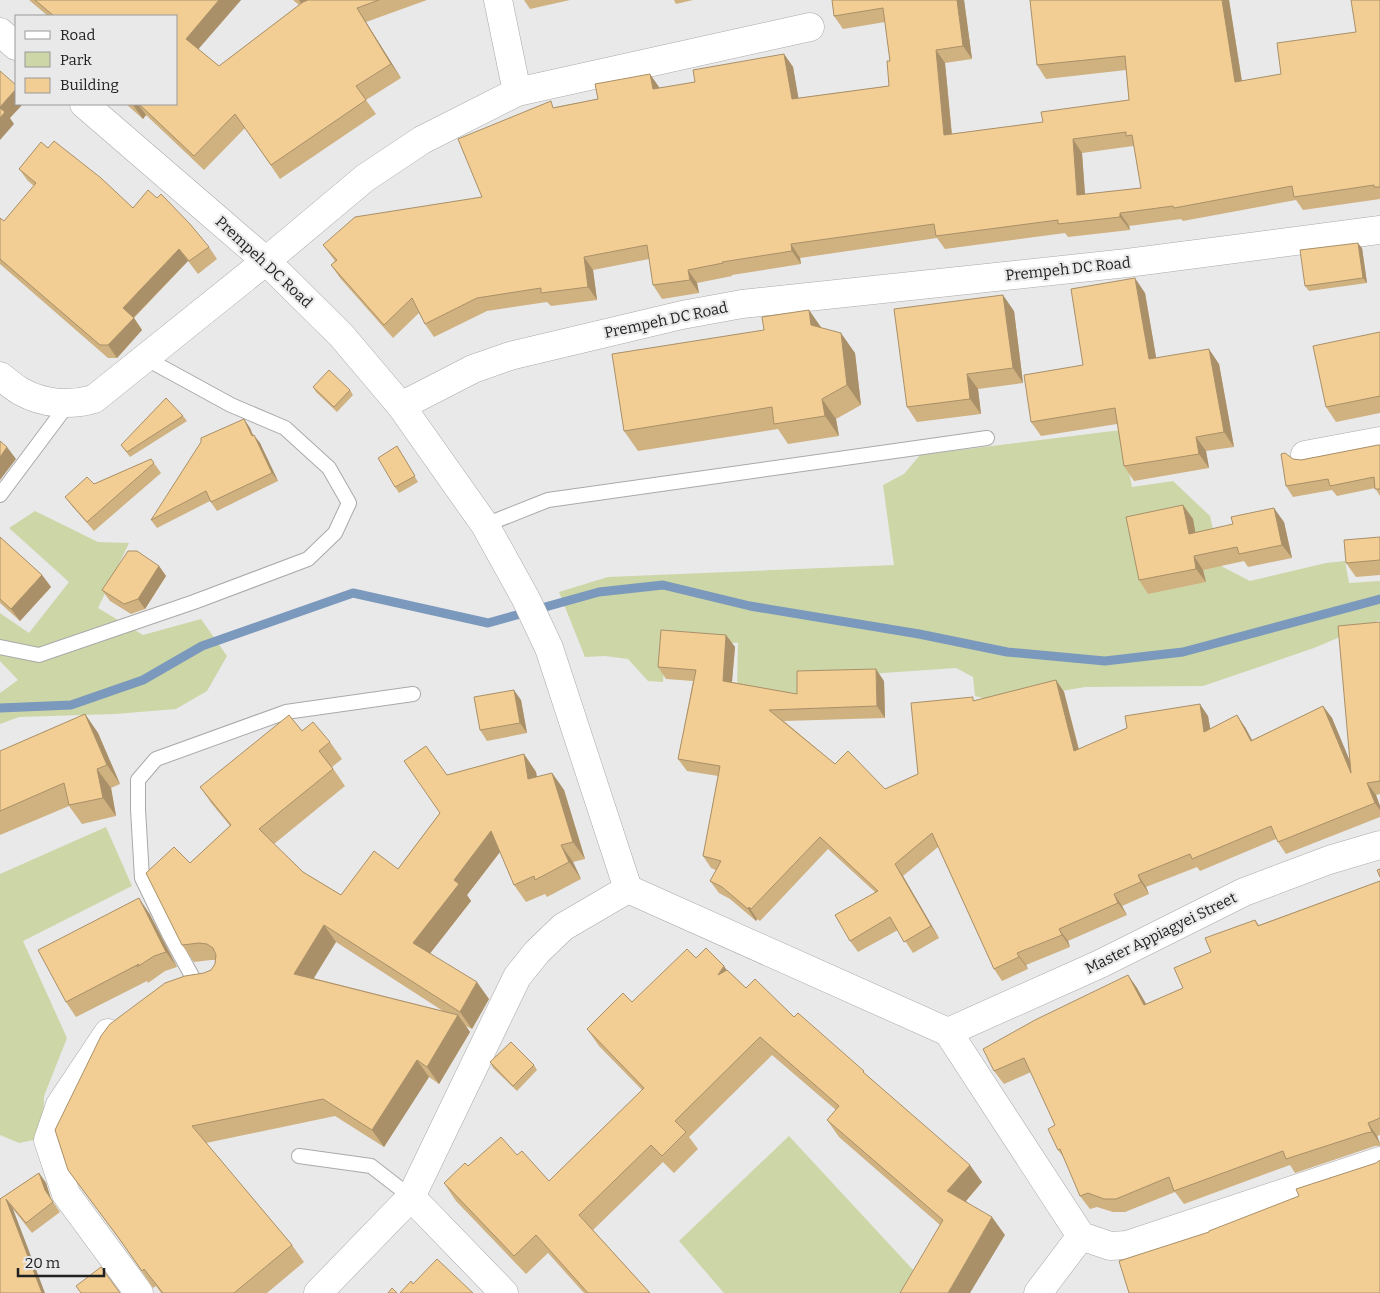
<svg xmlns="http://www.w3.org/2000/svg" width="1380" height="1293" viewBox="0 0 1380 1293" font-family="Bitter,serif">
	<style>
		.green { fill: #cdd6a6 }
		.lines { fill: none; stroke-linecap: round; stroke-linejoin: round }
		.stream { stroke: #7b99bc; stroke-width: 9 }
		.service-casing { stroke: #a9a9aa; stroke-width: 16 }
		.minor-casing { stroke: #a9a9aa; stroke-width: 29 }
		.service { stroke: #fff; stroke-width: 14 }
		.minor { stroke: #fff; stroke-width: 28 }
		.wall { fill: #d0b180; fill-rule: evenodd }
		.shaded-wall { fill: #a99068 }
		.building { fill: #f2ce95; stroke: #a99068; fill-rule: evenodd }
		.labels { text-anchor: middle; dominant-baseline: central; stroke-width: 4.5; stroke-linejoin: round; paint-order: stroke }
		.street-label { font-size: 15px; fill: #212121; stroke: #e9e9ea }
	</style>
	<rect width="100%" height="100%" fill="#e9e9ea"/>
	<!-- green -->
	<g class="green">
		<polygon points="1121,430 1132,487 1173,481 1210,516 1221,566 1250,581 1326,563 1345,561 1349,583 1380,581 1380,620 1314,648 1203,686 1085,687 999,702 975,696 973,677 956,668 854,675 797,699 737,688 738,643 666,639 663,682 648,681 628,659 605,656 585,657 559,592 608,577 894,565 883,485 904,474 920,455"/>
		<polygon points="35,511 98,542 129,543 98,608 143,635 201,619 227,656 207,691 176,709 115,714 19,717 0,724 0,693 18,680 0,661 0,613 29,633 69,582 9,528"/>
		<polygon points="106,827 132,886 23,941 67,1038 44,1096 43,1138 19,1143 0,1135 0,874"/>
		<polygon points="789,1136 915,1272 900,1293 724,1293 679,1241"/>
	</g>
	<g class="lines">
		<!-- stream -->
		<polyline class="stream" points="0,708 71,705 143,680 202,646 353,593 488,623 599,592 663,585 750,606 919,634 1007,652 1105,661 1183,652 1380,599"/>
		<!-- service casing -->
		<g class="service-casing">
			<g id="service">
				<polyline points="0,495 68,404"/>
				<polyline points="485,525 548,500 987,438"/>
				<polyline points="0,647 39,655 194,602 308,559 335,533 349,503 329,468 285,428 231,405 145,358"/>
				<polyline points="193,978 169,934 142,878 138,809 138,780 156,759 286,712 413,694"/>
				<polyline points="299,1156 371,1166 411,1197"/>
			</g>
		</g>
		<!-- minor casing -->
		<g class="minor-casing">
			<g id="minor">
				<polyline points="498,0 517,92"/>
				<polyline points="0,32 16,46"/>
				<polyline points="84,104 266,261 341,335 401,406 473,369 510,356 682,315 742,304 1127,263 1380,230"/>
				<path d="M0 376C7 381 14 388 22 392 44 404 70 406 94 399L266 261 365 178 422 140 517 92 810 27"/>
				<polyline points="401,406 485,525 526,599 549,648 628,889 948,1032 1081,1236 1110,1246 1127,1245 1380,1161"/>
				<polyline points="1305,455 1380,441"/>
				<polyline points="948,1032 1100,964 1244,892 1329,860 1380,845"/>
				<polyline points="108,1033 60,1105 48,1140 66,1194 139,1293"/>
				<polyline points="411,1197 504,1293"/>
				<polyline points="318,1293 411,1197 517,977 537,952 563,927 628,889"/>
				<polyline points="1038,1293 1081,1236"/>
			</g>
		</g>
		<!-- service -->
		<use href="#service" class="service"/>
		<!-- minor -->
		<use href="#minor" class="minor"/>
	</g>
	<!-- wall -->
	<g class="wall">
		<polygon points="29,0 241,0 198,49 219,66 299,5 293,0 427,0 366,22 401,78 366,100 376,114 280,179 245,128 204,170 146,115 143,119 126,104 176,104 176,16 48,16"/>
		<polygon points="524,0 570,0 530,9"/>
		<polygon points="674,0 693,0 676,4"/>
		<path d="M832 0H964L972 59 945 63 952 134 1043 122 1129 100 1126 70 1046 79 1037 65 1229 0 1242 81 1281 74 1356 32 1380 0V199L1303 210 1296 200 1183 221 1181 219 1129 226 1130 230 1068 237 1065 233 945 249 937 238 800 258 801 264 732 275V276L697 283 699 293 662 299 653 285 649 259 593 270 597 300 551 306 547 302 487 311 434 337 425 324 419 313 393 338 340 278 331 265 335 261 323 245 482 197 555 107 598 99 650 74 659 88 695 82 784 54 793 67 798 98 889 86 890 61 885 22 843 29 834 16ZM1133 146 1134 147 1141 188 1085 194 1082 153Z"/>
		<polygon points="19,169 133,208 209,247 217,259 198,274 188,261 134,318 142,330 117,358 108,358 0,264 0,218 4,221 34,186 28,181"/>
		<polygon points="1362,248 1367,283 1309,291 1305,286"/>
		<polygon points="1145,293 1156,358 1219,364 1234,447 1206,451 1209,468 1134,481 1124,466 1117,424 1041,436 1031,422 1083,365"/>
		<polygon points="809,310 821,328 855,353 861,405 836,419 839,436 788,444 778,429 638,451 624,431 764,330"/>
		<polygon points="1014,311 1023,383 978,389 981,414 917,422 907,407"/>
		<polygon points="1380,332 1380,413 1336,422 1326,407"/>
		<polygon points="313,387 350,390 353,395 337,412 316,392"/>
		<polygon points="183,416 187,421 130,457 121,445"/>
		<polygon points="244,419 250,428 253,435 260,443 278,481 217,511 210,501 157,528 151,520"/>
		<polygon points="1380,445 1380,496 1375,488 1337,496 1332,490 1293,497 1286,486 1293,459 1301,460"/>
		<polygon points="397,446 418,482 399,493 395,487"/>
		<polygon points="151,459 161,473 94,531 72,506 65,497"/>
		<polygon points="1183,505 1193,519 1195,532 1284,522 1292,558 1248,567 1244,561 1203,570 1206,582 1148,594 1139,580"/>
		<polygon points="0,537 42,575 51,587 20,621 0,603"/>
		<polygon points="1380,537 1380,575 1356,577 1346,563"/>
		<polygon points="159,566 166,576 145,609 131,614 110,601 102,590"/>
		<polygon points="1380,622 1380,794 1376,795 1380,806 1380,817 1286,854 1276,839 1200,871 1197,867 1146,887 1149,894 1122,906 1127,915 1068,941 1070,947 1026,965 1028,969 1002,981 994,969 938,847 903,876 939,938 913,953 898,930 858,952 850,941 875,892 828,849 760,921 757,919 756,921 730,899 719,893 710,881 716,870 711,868 703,856 718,776 687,771 678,759 693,681 666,679 658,667 726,635 735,647 732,682 797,694 884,681 885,718 784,721 835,764 885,789 918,774 975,701 1056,680 1064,692 1079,749 1208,716 1210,729 1245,727 1252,740 1323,706 1332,718 1350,763"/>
		<polygon points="521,700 527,733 487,741 480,730"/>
		<polygon points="85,714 98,733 120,784 111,788 116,816 82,824 69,806 0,835 0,751"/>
		<path d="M302 731 330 742 342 759 332 767 345 786 274 844 303 872 341 895 398 869 440 813 447 775 524 754 536 772 537 777 552 773 564 790 585 859 573 862 581 879 547 897 545 894 526 902 514 885 500 852 467 895 471 901 430 953 489 999 472 1029 466 1026 470 1032 439 1084 429 1077 384 1147 335 1116 206 1143 292 1245 304 1262 267 1293H161L156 1286 153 1288 125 1247 68 1170 204 973 211 970 215 964 216 960H211L194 962 182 945 190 863 230 826 212 804 200 787ZM336 942 443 1011 313 978Z"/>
		<polygon points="1380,881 1380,1135 1377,1136 1380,1143 1380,1146 1375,1146 1295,1173 1290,1165 1184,1204 1175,1192 1125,1212 1113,1212 1097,1207 1090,1209 1080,1196 1065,1159 1058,1150 1055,1125 1031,1072 1004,1084 994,1071 1128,975 1137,988 1146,1004 1183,988 1211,952 1255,920 1259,925"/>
		<polygon points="149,913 177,967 165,971 148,983 147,981 76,1017 66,1002"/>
		<polygon points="696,958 727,970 746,988 794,1017 868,1076 982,1182 966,1201 1005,1235 940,1225 839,1137 827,1120 836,1110 772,1055 689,1137 698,1149 674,1173 663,1162 593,1230 650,1293 584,1293 548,1253 526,1274 456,1201 444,1183 468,1166 517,1155 549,1181 642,1090 599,1046 587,1029 632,1002"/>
		<polygon points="490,1062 534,1065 537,1070 517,1091 493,1068"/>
		<polygon points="39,1173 46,1183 51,1199 60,1212 32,1233 13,1209 0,1199"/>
	</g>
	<!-- shaded-wall -->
	<g class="shaded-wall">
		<polygon points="219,0 241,0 195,53 186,39"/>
		<polygon points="299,0 315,0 306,11"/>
		<polygon points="957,0 964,0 972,59 963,46"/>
		<polygon points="1222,0 1229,0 1244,95 1235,82"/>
		<polygon points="357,8 366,22 401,78 391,64"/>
		<polygon points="936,50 945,63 953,148 944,135"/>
		<polygon points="784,54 793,67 801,112 792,99"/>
		<polygon points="650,74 659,87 662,102 653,89"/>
		<polygon points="16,89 16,104 23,104 10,118 14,124 0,140 0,107"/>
		<polygon points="135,104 138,104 146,115 143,119 133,105"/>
		<polygon points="1073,139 1082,153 1086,208 1077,195"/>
		<polygon points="1120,213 1129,226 1130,230 1120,217"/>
		<polygon points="1358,243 1362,248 1367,283 1363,278"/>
		<polygon points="791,244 800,258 801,264 792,251"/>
		<polygon points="179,249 188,261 131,320 123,308"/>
		<polygon points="584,257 593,270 597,300 588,287"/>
		<polygon points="688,270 697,283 699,293 690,280"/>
		<polygon points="1135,278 1145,293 1159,374 1149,359"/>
		<polygon points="1003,295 1014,311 1023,383 1013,368"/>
		<polygon points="809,310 823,330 811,325"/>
		<polygon points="134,318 142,330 117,358 108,345"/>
		<polygon points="841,333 855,353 861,405 847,385"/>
		<polygon points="1209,349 1219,364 1234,447 1224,432"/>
		<polygon points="967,374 978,389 981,414 970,399"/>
		<polygon points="822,399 836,419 839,436 825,416"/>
		<polygon points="244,419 250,428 257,445 252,436"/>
		<polygon points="254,435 260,443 278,481 272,473"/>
		<polygon points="1196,437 1206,451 1209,468 1199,454"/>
		<polygon points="7,447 16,459 0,480 0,457"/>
		<polygon points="1183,505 1193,519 1198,547 1189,534"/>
		<polygon points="1274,508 1284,522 1292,558 1282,545"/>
		<polygon points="1194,556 1203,570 1206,582 1196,569"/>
		<polygon points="159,566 166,576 145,609 138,599"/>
		<polygon points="42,575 51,587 20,621 11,609"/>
		<polygon points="726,635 735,647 731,693 723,681"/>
		<polygon points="876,669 884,681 885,718 877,706"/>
		<polygon points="1056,680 1064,692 1082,763 1074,751"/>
		<polygon points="514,690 521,700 527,733 520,723"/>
		<polygon points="1200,704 1208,716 1213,744 1204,732"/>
		<polygon points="1323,706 1332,718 1360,785 1351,773"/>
		<polygon points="85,714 98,733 120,784 107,765"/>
		<polygon points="1237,715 1245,727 1259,753 1251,741"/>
		<polygon points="524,754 536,772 540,796 528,779"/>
		<polygon points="97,769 111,788 116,816 103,798"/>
		<polygon points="552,773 564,790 585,859 573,842"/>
		<polygon points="1367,783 1376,795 1380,806 1380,810 1375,803"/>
		<polygon points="491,831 503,848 467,895 471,901 425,960 413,943 454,880"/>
		<polygon points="561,845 573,862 581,879 569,862"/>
		<polygon points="895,864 903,876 939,938 931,926"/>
		<polygon points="1138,875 1146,887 1149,894 1141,882"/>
		<polygon points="1114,894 1122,906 1127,915 1118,903"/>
		<polygon points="139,898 149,913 177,967 166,952"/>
		<polygon points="749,907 757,919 756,921 748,909"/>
		<polygon points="324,925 336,942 306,991 294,974"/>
		<polygon points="1059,929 1068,941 1070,947 1062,935"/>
		<polygon points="1017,953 1026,965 1028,969 1019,957"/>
		<polygon points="724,966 736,984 718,975"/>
		<polygon points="1128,975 1137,988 1154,1018 1144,1005"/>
		<polygon points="477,982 489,999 472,1029 460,1012"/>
		<polygon points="458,1015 470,1032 439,1084 427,1067"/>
		<polygon points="417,1060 429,1077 384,1147 372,1130"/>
		<polygon points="1368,1123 1377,1136 1380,1144 1372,1132"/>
		<polygon points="970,1165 982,1182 960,1208 947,1191"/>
		<polygon points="39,1173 46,1183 51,1199 60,1212 45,1190"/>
		<polygon points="6,1199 13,1209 45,1293 42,1293"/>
		<polygon points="992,1217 1005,1235 970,1293 948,1293"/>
	</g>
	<!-- building -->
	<g class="building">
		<polygon points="35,0 219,0 186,39 219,66 303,2 308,0 379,0 357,8 391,64 356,86 366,100 271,165 235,114 194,156 139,104 176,104 176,16 54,16"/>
		<path d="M832 0H957L963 46 936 50 944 135 1043 122 1041 112 1129 100 1125 56 1037 65 1030 0H1222L1235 82 1281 74 1277 43 1356 32 1351 0H1380V187H1374V185L1294 197 1292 186 1174 208 1173 206 1120 213V217L1058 224V220L936 236 934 224 791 244 792 251 722 262 723 263 688 270 690 280 653 285 647 245 584 257 588 287 541 293V288L477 298 425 324 412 298 384 325 331 265 337 260 323 245 355 217 482 197 458 139 551 101 553 108 598 99 595 84 650 74 653 89 695 82 693 70 784 54 792 99 889 86 887 61H890L883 8 834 16ZM1126 132V136L1132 135 1141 188 1077 195 1073 139Z"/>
		<polygon points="0,71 16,85 16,89 0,107"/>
		<polygon points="0,108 5,112 0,118"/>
		<polygon points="54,141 101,178 133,208 148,190 157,198 161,194 190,224 209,247 189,261 179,249 123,308 134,318 108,345 100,345 0,259 0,218 4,221 36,183 19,169 41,142 48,148"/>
		<polygon points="1358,243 1363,278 1305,286 1300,250"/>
		<polygon points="1135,278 1149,359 1209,349 1224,432 1196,437 1199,454 1124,466 1115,408 1031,422 1024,375 1083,365 1071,289"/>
		<polygon points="1003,295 1013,368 967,374 970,399 907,407 894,309"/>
		<polygon points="809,310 811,325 841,333 847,385 822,399 825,416 774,424 772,407 624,431 612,354 764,330 762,317"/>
		<polygon points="1380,332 1380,396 1326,407 1313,346"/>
		<polygon points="329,370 350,390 334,407 313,387"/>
		<polygon points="166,398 183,416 127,452 121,445"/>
		<polygon points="244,419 252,436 254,435 272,473 211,502 206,491 151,520 201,442 201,438"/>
		<polygon points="0,441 7,447 0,457"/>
		<polygon points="1378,445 1380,445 1380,489 1375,489 1374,477 1330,486 1328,479 1286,486 1281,454 1285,453 1293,459 1301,460"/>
		<polygon points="397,446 415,476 395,487 378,458"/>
		<polygon points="151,459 154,463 87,522 65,497 87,477 94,484"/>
		<polygon points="1183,505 1189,534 1233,524 1231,517 1274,508 1282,545 1239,554 1237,547 1194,556 1196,569 1139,580 1126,517"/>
		<polygon points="0,537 42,575 11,609 0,599"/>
		<polygon points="1380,537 1380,560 1346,563 1344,540"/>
		<polygon points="128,551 137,551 159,566 138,599 124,604 102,590"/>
		<polygon points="1380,622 1380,781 1367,783 1375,803 1278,842 1271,826 1192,859 1190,854 1138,875 1141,882 1114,894 1118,903 1059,929 1062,935 1017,953 1019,957 994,969 932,833 895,864 931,926 904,942 890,917 850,941 835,915 878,891 820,837 751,909 749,907 748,909 722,887 710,881 721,861 703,856 720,766 678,759 696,670 658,667 661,630 726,635 723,681 797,694 797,671 876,669 877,706 769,710 835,764 848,751 885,789 918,774 911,703 973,697 973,701 1056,680 1074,751 1127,728 1125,716 1200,704 1204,732 1237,715 1251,741 1323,706 1351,773 1338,626"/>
		<polygon points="514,690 520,723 480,730 474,697"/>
		<polygon points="85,714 107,765 97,769 103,798 69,805 64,783 0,811 0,751"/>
		<polygon points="289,715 302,731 313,722 330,742 319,751 333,769 259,829 303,872 341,895 374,851 398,869 440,813 404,761 426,746 447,775 524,754 528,779 552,773 573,842 561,845 569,862 535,880 534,876 514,885 491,831 454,880 459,884 413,943 477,982 460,1012 324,925 294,974 458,1015 427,1067 417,1060 372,1130 323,1099 192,1126 292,1245 234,1293 163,1293 144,1269 142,1271 118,1237 68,1170 55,1130 101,1036 110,1024 165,983 185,976 204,973 211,970 215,964 216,955 213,948 207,944 199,943 182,945 146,873 174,847 190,863 231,825 200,787"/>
		<polygon points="1380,869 1380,877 1377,870"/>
		<polygon points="1380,881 1380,1118 1368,1123 1372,1132 1366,1133 1286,1159 1283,1151 1174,1191 1169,1177 1116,1199 1104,1199 1088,1193 1080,1196 1060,1149 1058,1150 1048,1129 1055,1125 1024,1058 994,1071 983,1049 1035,1020 1128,975 1144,1005 1183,988 1174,968 1211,952 1205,938 1255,920 1258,926"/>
		<polygon points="139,898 166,952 154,956 137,967 139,964 66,1002 38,950"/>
		<polygon points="706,948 724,966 718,975 727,970 746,988 755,979 794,1017 798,1013 864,1071 863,1072 970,1165 947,1191 992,1217 948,1293 900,1293 943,1220 827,1120 839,1106 760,1037 675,1121 686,1132 662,1156 651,1145 579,1215 650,1293 588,1293 536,1235 514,1256 444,1183 465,1163 468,1166 501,1137 517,1155 522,1151 549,1181 644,1088 587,1029 623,993 632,1002 687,949 696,958"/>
		<polygon points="511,1042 534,1065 513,1086 490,1062"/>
		<polygon points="1380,1160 1380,1293 1129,1293 1119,1261 1209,1232 1209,1231 1299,1196 1296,1189 1376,1163"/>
		<polygon points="39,1173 45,1190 53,1202 26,1223 6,1199 42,1293 0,1293 0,1199"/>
		<polygon points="437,1259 473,1293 400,1293 411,1281 413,1284"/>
		<polygon points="101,1267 120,1293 81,1293 76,1286"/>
		<polygon points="392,1288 397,1293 388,1293"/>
	</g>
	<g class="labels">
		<!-- street labels -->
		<g class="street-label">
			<text transform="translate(264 262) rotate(43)">Prempeh DC Road</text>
			<text transform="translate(1068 269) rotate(-6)">Prempeh DC Road</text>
			<text transform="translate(666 320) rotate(-12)">Prempeh DC Road</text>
			<text transform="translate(1161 933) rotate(-26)">Master Appiagyei Street</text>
		</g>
	</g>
	<!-- legend -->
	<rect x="15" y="15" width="162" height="90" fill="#e9e9ea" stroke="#99999a"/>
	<rect x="25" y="31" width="25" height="8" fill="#ffffff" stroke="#99999a"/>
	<text x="60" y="40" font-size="15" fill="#212121">Road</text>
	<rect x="25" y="52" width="25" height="15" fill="#cdd6a6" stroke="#99999a"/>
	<text x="60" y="65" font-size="15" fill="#212121">Park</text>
	<rect x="25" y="78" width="25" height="15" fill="#f2ce95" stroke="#99999a"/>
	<text x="60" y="90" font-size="15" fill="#212121">Building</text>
	<!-- scale -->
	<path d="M18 1268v8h86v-8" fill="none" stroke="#212121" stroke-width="2.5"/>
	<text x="25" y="1268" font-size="15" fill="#212121" stroke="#e9e9ea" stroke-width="4" paint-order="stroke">20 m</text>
</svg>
